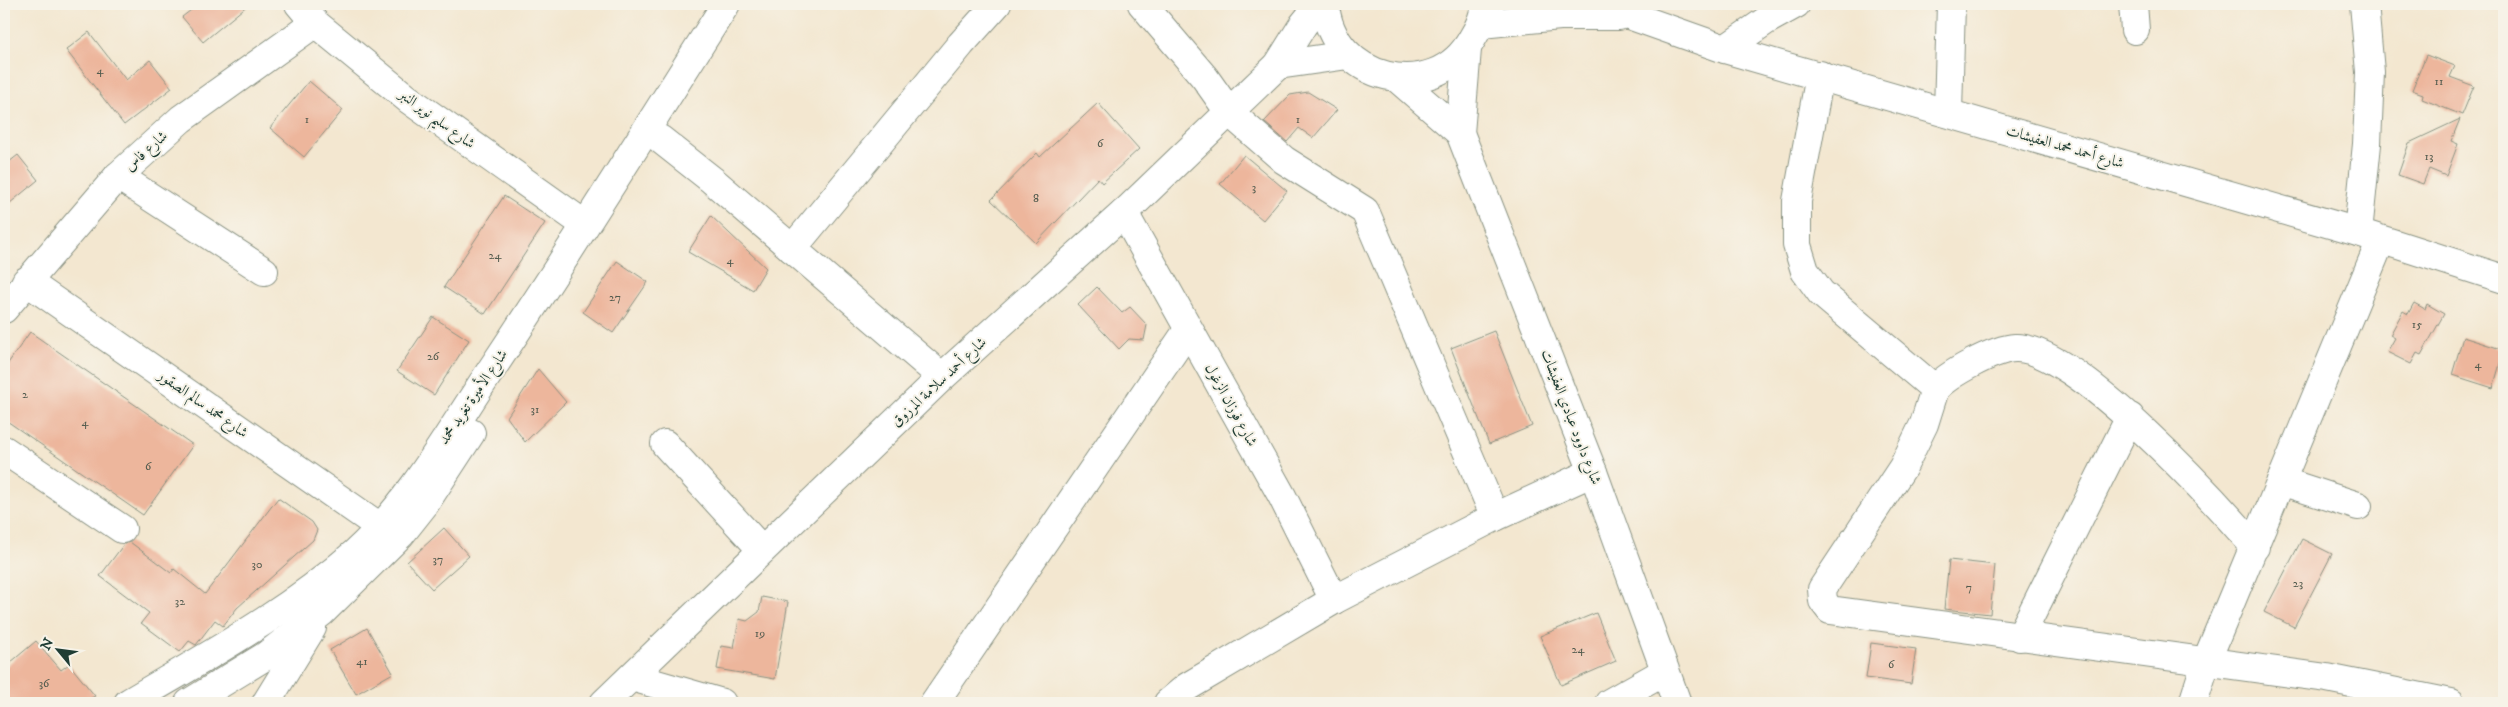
<svg xmlns="http://www.w3.org/2000/svg" width="2508" height="707" viewBox="0 0 2508 707" font-family="'IM FELL DW Pica',Amiri,serif">
	<style>
		.building { fill: #edb69c }
		.lines { fill: none; stroke-linecap: round; stroke-linejoin: round }
		.minor-casing { stroke: #899282; stroke-width: 30 }
		.minor { stroke: #fff; stroke-width: 28 }
		.labels { text-anchor: middle; dominant-baseline: central; stroke-width: 4; stroke-linejoin: round; paint-order: stroke }
		.number-label { font-size: 12px; fill: #525b4e }
		.street-label { font-size: 15px; fill: #1f3d34; stroke: #f7f3e8 }
	</style>
	<rect width="100%" height="100%" fill="#f7f3e8"/>
	<filter id="ink" filterUnits="userSpaceOnUse"><feTurbulence type="fractalNoise" baseFrequency=".02" numOctaves="2"/><feDisplacementMap in="SourceGraphic" scale="10" xChannelSelector="R" yChannelSelector="G"/><feConvolveMatrix kernelMatrix="1 2 1 2 8 2 1 2 1" color-interpolation-filters="sRGB"/></filter>
	<filter id="wash" filterUnits="userSpaceOnUse"><feTurbulence type="fractalNoise" baseFrequency=".0096" numOctaves="4" result="noise"/><feDisplacementMap in="SourceGraphic" scale="20" xChannelSelector="R" yChannelSelector="G"/><feGaussianBlur stdDeviation="1.12" result="paint"/><feColorMatrix in="noise" values="0 0 0 0 0 0 0 0 0 0 0 0 0 0 0 0 0 1.4 0 .05"/><feComposite in="paint" operator="in"/></filter>
	<g filter="url(#wash)">
		<rect width="100%" height="100%" fill="#f3e7d0"/>
		<g id="blocks">
			<!-- building -->
			<g class="building">
				<polygon points="199,4 249,4 203,42 182,17"/>
				<polygon points="89,32 126,80 150,60 172,88 124,125 66,50"/>
				<polygon points="2426,55 2455,66 2450,77 2474,86 2462,115 2422,99 2423,94 2412,90"/>
				<polygon points="309,81 343,110 304,157 270,128"/>
				<polygon points="1308,92 1337,110 1313,138 1299,128 1287,142 1264,122 1290,95"/>
				<polygon points="1098,103 1139,149 1102,183 1098,178 1036,243 991,200 1037,153 1040,157"/>
				<polygon points="2460,119 2451,141 2458,144 2446,176 2429,169 2423,184 2398,175 2409,143"/>
				<polygon points="18,155 38,180 4,208 4,166"/>
				<polygon points="1244,155 1287,191 1263,220 1220,184"/>
				<polygon points="504,196 545,223 485,314 444,287"/>
				<polygon points="711,216 766,268 753,290 688,252"/>
				<polygon points="617,261 648,282 613,333 583,312"/>
				<polygon points="1097,287 1122,313 1130,307 1147,325 1144,340 1129,339 1119,349 1078,305"/>
				<polygon points="2414,303 2425,309 2427,304 2444,314 2421,355 2417,353 2411,364 2387,352 2395,338 2390,335 2403,311 2408,314"/>
				<polygon points="433,317 469,340 434,395 397,371"/>
				<polygon points="1494,331 1532,426 1489,444 1451,348"/>
				<polygon points="30,332 193,445 143,515 4,419 4,369"/>
				<polygon points="2463,337 2504,350 2493,388 2452,375"/>
				<polygon points="538,369 566,402 525,442 507,417"/>
				<polygon points="278,498 312,522 317,530 313,540 237,608 223,626 215,620 196,645 189,641 180,652 141,623 149,613 100,576 124,544 130,542 171,573 174,569 205,594"/>
				<polygon points="444,528 469,556 432,589 407,562"/>
				<polygon points="2302,539 2332,554 2294,627 2264,612"/>
				<polygon points="1949,560 1995,565 1990,614 1944,609"/>
				<polygon points="762,597 788,602 775,679 717,669 721,646 734,648 739,619 747,621 759,612"/>
				<polygon points="1596,613 1616,661 1561,685 1540,636"/>
				<polygon points="367,628 393,673 356,694 330,650"/>
				<polygon points="36,641 61,670 69,664 95,696 82,703 4,703 4,668"/>
				<polygon points="1871,643 1916,649 1911,684 1866,678"/>
			</g>
		</g>
	</g>
	<g filter="url(#ink)">
		<use href="#blocks" fill-opacity="0" stroke="#899282" stroke-width="1"/>
		<g class="lines">
			<!-- minor casing -->
			<g class="minor-casing">
				<g id="minor">
					<polyline points="299,4 315,23 408,99 584,224"/>
					<polyline points="1142,4 1205,78 1229,112 1284,160 1365,211 1495,517"/>
					<path d="M1325 4C1331 80 1434 107 1472 39 1479 28 1484 17 1485 4"/>
					<polyline points="1598,4 1725,49 2358,232 2504,279"/>
					<polyline points="2133,4 2135,30"/>
					<polyline points="1481,24 1560,16 1619,16"/>
					<polyline points="1725,49 1767,20 1796,4"/>
					<polyline points="1278,65 1348,55"/>
					<path d="M1820 75 1797 201V245L1805 271 1821 293 1935 389C1948 374 1994 349 2015 348 2073 345 2216 502 2255 547"/>
					<polyline points="1398,79 1460,133 1593,472 1677,703"/>
					<polyline points="1948,112 1951,4"/>
					<polyline points="1460,133 1467,49"/>
					<polyline points="660,139 712,180 942,377"/>
					<polyline points="118,176 264,271"/>
					<polyline points="1124,213 1282,496 1334,600"/>
					<polyline points="2358,232 2367,144 2370,72 2364,4"/>
					<polyline points="792,249 961,44 997,4"/>
					<polyline points="26,281 380,527"/>
					<polyline points="4,309 118,176 181,119 315,23"/>
					<polyline points="1935,389 1924,424 1903,467 1822,589 1823,601 1830,610 2327,678 2451,703"/>
					<polyline points="665,444 762,550"/>
					<polyline points="4,450 122,529"/>
					<polyline points="2281,481 2358,506"/>
					<polyline points="2020,637 2130,417"/>
					<polyline points="632,677 722,703"/>
					<path d="M128 703C207 656 286 614 355 553 409 504 447 436 487 376 569 254 647 128 726 4"/>
					<polyline points="189,703 264,657 321,613 401,534 424,505 471,433"/>
					<polyline points="266,703 312,628"/>
					<polyline points="604,703 942,377 1124,213 1229,112 1278,65 1303,25 1320,4"/>
					<polyline points="934,703 1188,330"/>
					<polyline points="1168,703 1187,687 1334,600 1495,517 1593,472"/>
					<polyline points="1609,703 1664,672"/>
					<polyline points="2193,703 2206,662 2381,240"/>
				</g>
			</g>
			<!-- minor -->
			<use href="#minor" class="minor"/>
		</g>
	</g>
	<g class="labels">
		<!-- number labels -->
		<g class="number-label">
			<text x="100" y="70">4</text>
			<text x="2439" y="81">11</text>
			<text x="307" y="119">1</text>
			<text x="1298" y="119">1</text>
			<text x="1100" y="143">6</text>
			<text x="2429" y="156">13</text>
			<text x="1254" y="187">3</text>
			<text x="1036" y="198">8</text>
			<text x="495" y="255">24</text>
			<text x="730" y="260">4</text>
			<text x="615" y="297">27</text>
			<text x="2417" y="324">15</text>
			<text x="433" y="356">26</text>
			<text x="2478" y="364">4</text>
			<text x="25" y="394">2</text>
			<text x="535" y="409">31</text>
			<text x="85" y="422">4</text>
			<text x="148" y="466">6</text>
			<text x="438" y="559">37</text>
			<text x="257" y="564">30</text>
			<text x="2298" y="583">23</text>
			<text x="1969" y="587">7</text>
			<text x="180" y="601">32</text>
			<text x="760" y="633">19</text>
			<text x="1578" y="649">24</text>
			<text x="362" y="661">41</text>
			<text x="1891" y="664">6</text>
			<text x="44" y="683">36</text>
		</g>
		<!-- street labels -->
		<g class="street-label">
			<text transform="translate(437 119) rotate(36)">شارع سليم نوير النبر</text>
			<text transform="translate(2065 147) rotate(16)">شارع أحمد محمد العفيشات</text>
			<text transform="translate(146 151) rotate(-42)">شارع فاس</text>
			<text transform="translate(939 382) rotate(-43)">شارع أحمد سلامة المرزوق</text>
			<text transform="translate(473 397) rotate(-56)">شارع الأميرة تغريد محمد</text>
			<text transform="translate(203 404) rotate(35)">شارع محمد سالم الصقور</text>
			<text transform="translate(1231 405) rotate(61)">شارع فوزان الزغول</text>
			<text transform="translate(1571 417) rotate(69)">شارع داوود عبادي العفيشات</text>
		</g>
	</g>
	<!-- margin -->
	<rect width="2508" height="707" fill="none" stroke="#f7f3e8" stroke-width="20"/>
	<!-- north arrow -->
	<g transform="translate(58 650) rotate(299)" stroke="#f7f3e8" stroke-width="4" paint-order="stroke">
	<path d="M0-4L9 19L0 12L-9 19Z" fill="#1f3d34"/>
	<text y="-8" font-size="14" font-weight="bold" text-anchor="middle" fill="#1f3d34">N</text>
	</g>
</svg>
